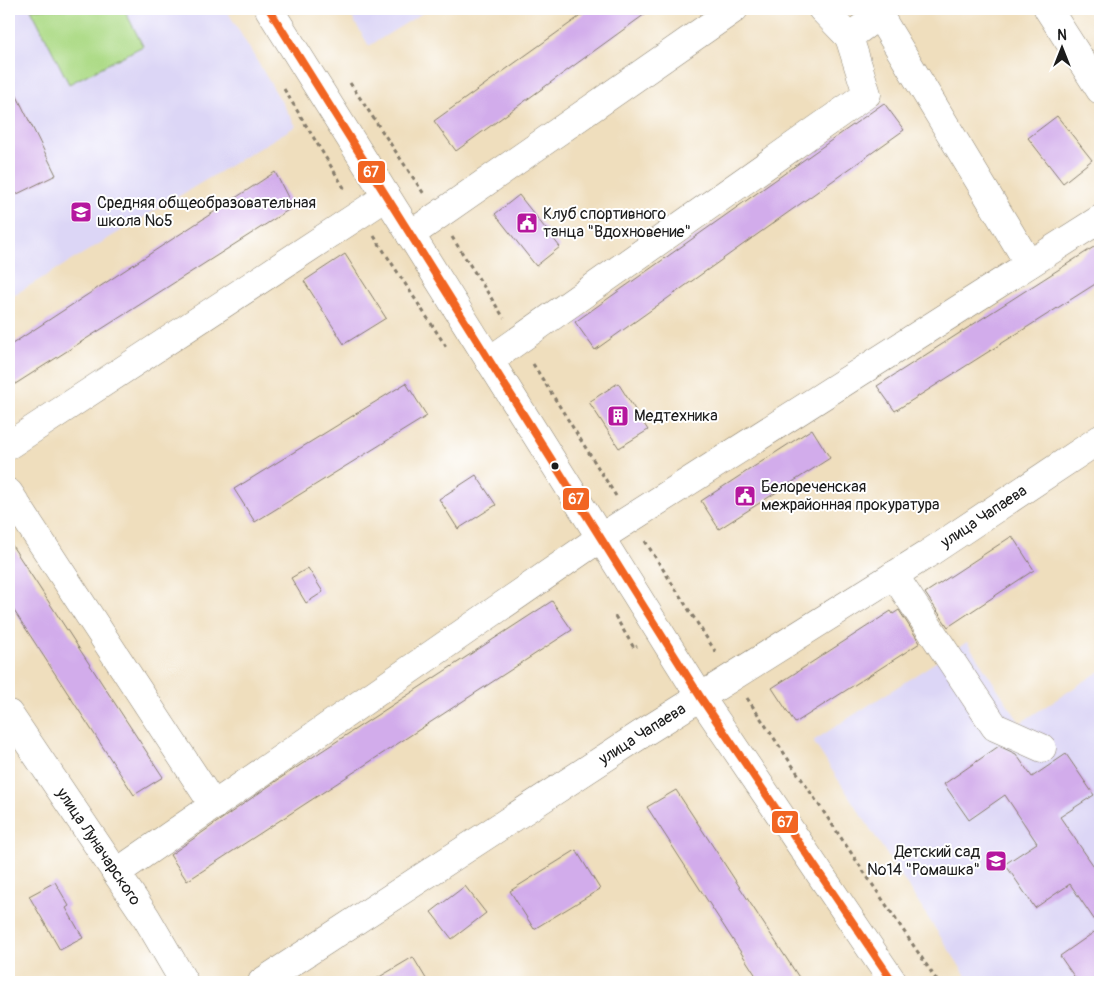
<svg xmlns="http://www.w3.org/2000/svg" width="1109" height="991" viewBox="0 0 1109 991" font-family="Pangolin,sans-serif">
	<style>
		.built { fill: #dcd6f6 }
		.green { fill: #aedb88; stroke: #657c52 }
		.building { fill: #d2aceb }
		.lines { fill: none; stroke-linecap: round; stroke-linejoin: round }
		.minor-casing { stroke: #867d6c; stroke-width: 29 }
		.path { stroke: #867d6c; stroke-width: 3; stroke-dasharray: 4 4; stroke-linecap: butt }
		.minor { stroke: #fff; stroke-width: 28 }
		.bus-1-casing { stroke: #fff; stroke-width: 11 }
		.bus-1 { stroke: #f26522; stroke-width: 8 }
		.bus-dot { fill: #1c1c1c; stroke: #fff; stroke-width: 2 }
		.labels { text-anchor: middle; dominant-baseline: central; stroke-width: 4; stroke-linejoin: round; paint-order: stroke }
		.poi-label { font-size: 16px; fill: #1c1c1c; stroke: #fff; text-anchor: start }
		.street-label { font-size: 16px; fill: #1c1c1c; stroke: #fff }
		.line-badge { stroke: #fff; stroke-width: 2 }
		.badge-label { font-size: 14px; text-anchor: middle; font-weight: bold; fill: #fff }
	</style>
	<rect width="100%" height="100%" fill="#fff"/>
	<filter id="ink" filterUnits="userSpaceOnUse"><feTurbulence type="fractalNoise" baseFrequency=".02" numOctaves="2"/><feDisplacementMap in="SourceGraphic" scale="10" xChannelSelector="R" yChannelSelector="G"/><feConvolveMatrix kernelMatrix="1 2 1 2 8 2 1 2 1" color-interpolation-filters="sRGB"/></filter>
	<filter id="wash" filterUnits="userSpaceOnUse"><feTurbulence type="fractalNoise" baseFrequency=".0096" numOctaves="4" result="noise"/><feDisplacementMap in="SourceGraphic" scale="20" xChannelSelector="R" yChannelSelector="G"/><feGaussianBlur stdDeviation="1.12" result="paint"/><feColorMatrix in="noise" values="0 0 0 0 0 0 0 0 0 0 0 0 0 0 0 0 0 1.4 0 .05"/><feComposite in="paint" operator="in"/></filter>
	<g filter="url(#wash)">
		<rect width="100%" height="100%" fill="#efdebd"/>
		<!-- built -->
		<g class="built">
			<polygon points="9,9 226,9 296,126 9,298"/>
			<polygon points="347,9 429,9 369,46"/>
			<polygon points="967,642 1020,723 1100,671 1100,982 970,982 813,741"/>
		</g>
		<!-- green -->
		<polygon class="green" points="31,9 124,9 143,46 69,84"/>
		<g id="blocks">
			<!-- building -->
			<g class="building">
				<polygon points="590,9 652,9 456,151 434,121"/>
				<polygon points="9,80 56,175 9,198"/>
				<polygon points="884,103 904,130 595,350 575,322"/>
				<polygon points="1057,116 1092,160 1063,183 1028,138"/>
				<polygon points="275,172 293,207 9,388 9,346"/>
				<polygon points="519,195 560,247 536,266 495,214"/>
				<polygon points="1100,243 1100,281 895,411 877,386"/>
				<polygon points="345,254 386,318 344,344 304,281"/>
				<polygon points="406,383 427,416 255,522 234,489"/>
				<polygon points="618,383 648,430 619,448 589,402"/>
				<polygon points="812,429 830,458 719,529 701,501"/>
				<polygon points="476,475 496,505 458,529 439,499"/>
				<polygon points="1012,536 1034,570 948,627 925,593"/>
				<polygon points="9,541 163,777 134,795 9,603"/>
				<polygon points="308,568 323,592 306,603 291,578"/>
				<polygon points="552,601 572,630 187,881 170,855 282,777"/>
				<polygon points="899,610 920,643 795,723 772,688 891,611 893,614"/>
				<polygon points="999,746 1016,754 1032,777 1066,754 1094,795 1060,817 1100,875 1100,928 1070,884 1035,908 1005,864 1037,843 1005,795 969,820 944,784"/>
				<polygon points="676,790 802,982 760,982 647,807"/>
				<polygon points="576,850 600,889 534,929 510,891"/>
				<polygon points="55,882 69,906 66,908 83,938 60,950 29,896"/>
				<polygon points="465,886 486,913 452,939 431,912"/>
				<polygon points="1100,928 1100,982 1078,982 1060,956"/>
				<polygon points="413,957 428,982 371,982"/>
			</g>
		</g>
	</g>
	<g filter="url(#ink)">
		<use href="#blocks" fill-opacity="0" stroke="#867d6c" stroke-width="1"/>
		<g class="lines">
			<!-- minor casing -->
			<g class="minor-casing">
				<g id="minor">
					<polyline points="269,9 701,698 893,982"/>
					<polyline points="822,9 849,37 879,15 1029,264"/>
					<polyline points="1048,9 1100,90"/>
					<polyline points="410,235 734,9"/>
					<polyline points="489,361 867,94 849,37"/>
					<polyline points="9,445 386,197"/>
					<polyline points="9,493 214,806"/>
					<polyline points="894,575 995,727 1042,748"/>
					<path id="s1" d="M9 714 146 917 184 982"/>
					<polyline points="116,873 600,538 1100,219"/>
					<path id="s2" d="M262 982 640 735 926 555 1100 439"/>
				</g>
			</g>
			<!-- path -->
			<g class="path">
				<polyline points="350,83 424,194"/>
				<polyline points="284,89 346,191"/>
				<polyline points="374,236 447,348"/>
				<polyline points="452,237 504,318"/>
				<polyline points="533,364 616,496"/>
				<polyline points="645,541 717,654"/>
				<polyline points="615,616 634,648 637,646"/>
				<polyline points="747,698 938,982"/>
			</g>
			<!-- minor -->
			<use href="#minor" class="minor"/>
			<!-- bus-1 casing -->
			<g class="bus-1-casing">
				<polyline id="bus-1" points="269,9 701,698 893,982"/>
			</g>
			<!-- bus-1 -->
			<use href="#bus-1" class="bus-1"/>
		</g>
	</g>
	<!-- icons -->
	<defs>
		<g id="school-square" transform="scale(1.125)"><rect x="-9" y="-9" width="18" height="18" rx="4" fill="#b5179e" stroke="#fff"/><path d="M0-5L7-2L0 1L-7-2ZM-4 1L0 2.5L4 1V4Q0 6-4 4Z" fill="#fff"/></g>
		<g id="civic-square" transform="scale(1.125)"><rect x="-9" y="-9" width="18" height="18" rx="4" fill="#b5179e" stroke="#fff"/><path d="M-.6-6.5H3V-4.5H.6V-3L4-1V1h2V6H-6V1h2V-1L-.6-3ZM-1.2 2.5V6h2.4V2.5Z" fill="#fff"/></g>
		<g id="building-square" transform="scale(1.125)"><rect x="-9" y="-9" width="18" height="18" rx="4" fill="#b5179e" stroke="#fff"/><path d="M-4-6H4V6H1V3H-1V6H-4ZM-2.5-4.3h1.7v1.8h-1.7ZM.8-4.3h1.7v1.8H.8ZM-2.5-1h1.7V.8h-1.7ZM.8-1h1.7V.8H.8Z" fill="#fff"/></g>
	</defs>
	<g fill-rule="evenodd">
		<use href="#school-square" x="81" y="212"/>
		<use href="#civic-square" x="527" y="223"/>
		<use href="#building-square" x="618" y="416"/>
		<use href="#civic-square" x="745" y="496"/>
		<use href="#school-square" x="996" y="861"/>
	</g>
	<!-- markers -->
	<circle class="bus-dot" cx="555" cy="466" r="4.5"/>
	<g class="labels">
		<!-- poi labels -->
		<g class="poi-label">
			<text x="97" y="203">Средняя общеобразовательная<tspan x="97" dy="18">школа №5</tspan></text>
			<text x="543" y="214">Клуб спортивного<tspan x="543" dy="18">танца "Вдохновение"</tspan></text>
			<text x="634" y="416">Медтехника</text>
			<text x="761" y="487">Белореченская<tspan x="761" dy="18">межрайонная прокуратура</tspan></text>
			<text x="980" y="852" text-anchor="end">Детский сад<tspan x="980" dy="18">№14 "Ромашка"</tspan></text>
		</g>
		<!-- street labels -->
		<g class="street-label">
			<text stroke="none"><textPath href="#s2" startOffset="859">улица Чапаева</textPath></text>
			<text stroke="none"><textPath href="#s2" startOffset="454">улица Чапаева</textPath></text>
			<text stroke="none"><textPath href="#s1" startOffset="160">улица Луначарского</textPath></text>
		</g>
	</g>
	<g class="line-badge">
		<rect x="357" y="160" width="29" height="24" rx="5" fill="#f26522"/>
		<rect x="562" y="487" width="28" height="24" rx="5" fill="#f26522"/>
		<rect x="771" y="810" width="28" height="24" rx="5" fill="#f26522"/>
	</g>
	<g class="badge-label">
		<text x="371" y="177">67</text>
		<text x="576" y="504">67</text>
		<text x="785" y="827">67</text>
	</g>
	<!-- margin -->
	<rect width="1109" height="991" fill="none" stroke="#fff" stroke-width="30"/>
	<!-- north arrow -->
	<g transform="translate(1062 48)" stroke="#ffffff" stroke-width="4" paint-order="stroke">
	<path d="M0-4L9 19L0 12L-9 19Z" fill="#1c1c1c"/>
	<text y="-8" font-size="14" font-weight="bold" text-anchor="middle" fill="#1c1c1c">N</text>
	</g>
</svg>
